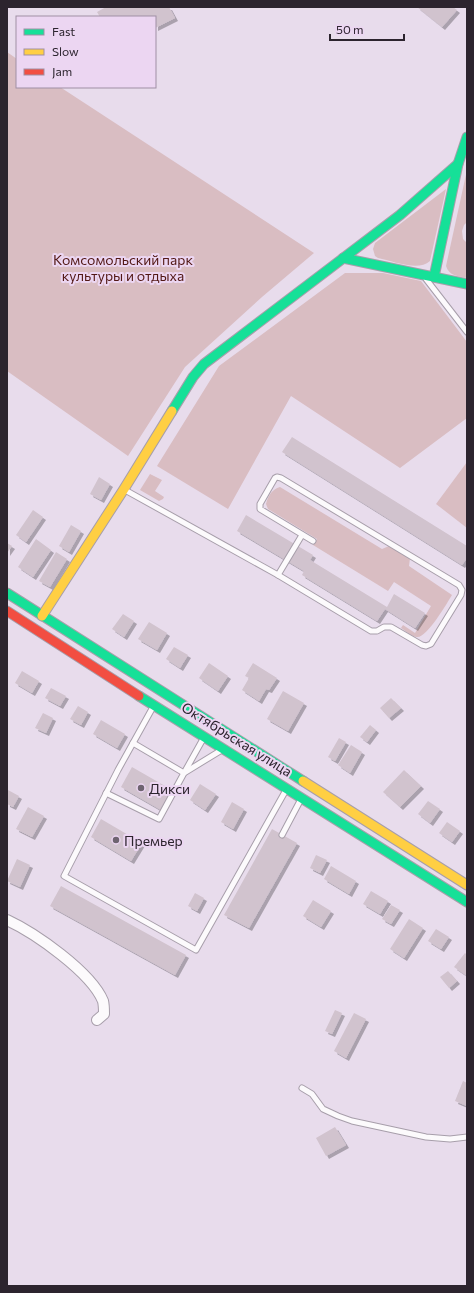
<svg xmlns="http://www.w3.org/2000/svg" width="474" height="1293" viewBox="0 0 474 1293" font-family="Commissioner,sans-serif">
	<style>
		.green { fill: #d9bdc2 }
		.building { fill: #d1c3ce; filter: url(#shadow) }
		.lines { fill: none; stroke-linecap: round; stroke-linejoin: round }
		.lane-casing { stroke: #a79eaa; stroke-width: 7 }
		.street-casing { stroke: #a79eaa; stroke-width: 12 }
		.fast-casing { stroke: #a79eaa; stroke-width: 11 }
		.slow-casing { stroke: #a79eaa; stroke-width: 11 }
		.jam-casing { stroke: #a79eaa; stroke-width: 11 }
		.lane { stroke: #fcfafc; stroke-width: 5 }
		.street { stroke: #fcfafc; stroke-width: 10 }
		.fast { stroke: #16e098; stroke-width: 9 }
		.slow { stroke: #ffcf43; stroke-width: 9 }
		.jam { stroke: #f24e42; stroke-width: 9 }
		.poi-dot { fill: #6e6470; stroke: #ecd6f2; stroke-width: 1.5 }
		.labels { text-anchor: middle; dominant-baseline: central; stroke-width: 4; stroke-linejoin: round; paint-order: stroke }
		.park-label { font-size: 14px; fill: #521815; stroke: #ecd6f2 }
		.street-label { font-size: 14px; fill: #2c242e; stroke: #ecd6f2 }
		.poi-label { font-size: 14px; fill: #2c242e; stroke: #ecd6f2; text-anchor: start }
	</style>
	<defs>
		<filter id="shadow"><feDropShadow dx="3" dy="3" stdDeviation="0" flood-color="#0004"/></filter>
	</defs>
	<rect width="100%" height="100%" fill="#e8dcec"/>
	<!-- green -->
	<g class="green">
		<polygon points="7,52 17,59 17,87 60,87 314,253 262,297 185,367 128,456 7,371"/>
		<path d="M467 170V222L464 225 462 231 463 239 467 243V278C458 276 449 276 446 266Z"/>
		<path d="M446 189 430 261C418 272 393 261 378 258L375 256 373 249 375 243Z"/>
		<polygon points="345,273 383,273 421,281 467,342 467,418 400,468 291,396 228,509 157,466 219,366"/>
		<polygon points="467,462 467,528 436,504"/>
		<polygon points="150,474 162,480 155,491 164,497 163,499 159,501 140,490"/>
		<path d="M280 487 382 549 389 546 410 558 409 566 452 595C447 603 427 638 417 637 412 637 406 631 401 628L403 625 415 633 431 606 394 582 388 591 313 545 317 539 268 509 266 504C268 496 272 489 280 487Z"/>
	</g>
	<!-- building -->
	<g class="building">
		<polygon points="106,7 169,7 175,18 155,28 155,17 100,17 97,12"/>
		<polygon points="417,7 453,7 457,10 442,27"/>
		<polygon points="292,437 467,546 467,558 462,565 282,452"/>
		<polygon points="99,477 110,484 101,500 90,494"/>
		<polygon points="33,510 43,517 26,542 16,535"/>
		<polygon points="246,515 313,555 310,560 387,607 394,594 425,613 415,628 385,609 377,621 302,575 304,571 237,531"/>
		<polygon points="71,525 81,531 69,552 59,546"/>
		<polygon points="36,539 51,550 33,577 18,567"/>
		<polygon points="7,543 12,546 7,553"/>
		<polygon points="56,552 67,559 50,587 39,581"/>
		<polygon points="123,614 134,621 124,637 112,629"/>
		<polygon points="149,622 167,633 157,650 138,639"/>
		<polygon points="174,647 188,655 180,668 166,659"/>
		<polygon points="209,663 228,676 218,691 199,678"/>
		<polygon points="253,663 277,678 269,690 266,689 259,701 242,690 249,678 245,676"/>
		<polygon points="22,671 39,681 32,693 15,683"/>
		<polygon points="51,688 66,696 60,706 45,698"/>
		<polygon points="283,691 304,703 288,731 267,719"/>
		<polygon points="391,698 401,708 389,718 380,708"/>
		<polygon points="78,706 88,712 81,725 70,719"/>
		<polygon points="43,713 53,718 46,733 35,728"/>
		<polygon points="101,720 125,734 117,748 93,734"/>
		<polygon points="370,725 376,730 367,742 360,737"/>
		<polygon points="339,738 346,742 335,761 328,757"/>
		<polygon points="351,745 362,752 350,773 338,765"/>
		<polygon points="132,767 172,790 161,810 121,787"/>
		<polygon points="404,770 421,786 400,807 383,792"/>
		<polygon points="200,784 216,794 205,810 190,800"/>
		<polygon points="8,790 19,796 13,807 7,804"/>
		<polygon points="428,801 440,809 430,823 418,814"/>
		<polygon points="232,802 244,809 233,829 221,822"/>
		<polygon points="28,807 44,816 32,837 16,829"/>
		<polygon points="101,819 142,843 131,861 91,837"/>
		<polygon points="447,822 460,831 452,842 439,833"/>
		<polygon points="272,829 297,843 249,928 224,915"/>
		<polygon points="316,855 327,860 320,873 310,868"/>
		<polygon points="17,859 30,865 20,887 7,881"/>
		<polygon points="331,866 356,881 349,894 324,879"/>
		<polygon points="61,886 186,955 175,975 50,906"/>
		<polygon points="371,891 388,901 380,914 363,904"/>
		<polygon points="195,893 204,898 197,911 188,906"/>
		<polygon points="313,900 331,911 321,927 303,916"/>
		<polygon points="391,905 400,910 391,924 382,919"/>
		<polygon points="409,919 423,928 404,958 390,949"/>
		<polygon points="436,929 449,937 441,949 428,941"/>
		<polygon points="465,953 467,955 467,976 454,967"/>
		<polygon points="448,971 457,981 449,988 440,977"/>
		<polygon points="335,1010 342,1013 332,1034 325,1031"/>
		<polygon points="354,1013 366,1019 346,1058 334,1051"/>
		<polygon points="463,1081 467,1083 467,1106 455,1101"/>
		<polygon points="335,1127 346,1145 326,1156 316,1138"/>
	</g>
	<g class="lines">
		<!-- lane casing -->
		<g class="lane-casing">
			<g id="lane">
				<polyline points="426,279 467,332"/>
				<polyline points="125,490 278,575 371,631 377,631 384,627 391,627 422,645 426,646 431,644 461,595 462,590 459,585 281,478 277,477 275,478 260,504 260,509 313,541"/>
				<polyline points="278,575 302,535"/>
				<polyline points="153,707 118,770 64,876 196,950 286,790"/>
				<polyline points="133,743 184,773 203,739"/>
				<polyline points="106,793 159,819 184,773 220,751"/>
				<polyline points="282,835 300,801"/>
				<polyline points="302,1088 312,1094 323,1109 338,1116 352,1121 426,1137 450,1139 467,1137"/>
			</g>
		</g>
		<!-- street casing -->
		<g class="street-casing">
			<path id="street" d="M7 920C35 933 91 972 103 1001 104 1005 104 1010 104 1014L97 1020"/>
		</g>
		<!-- fast casing -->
		<g class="fast-casing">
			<g id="fast">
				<polyline points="343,258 467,284"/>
				<polyline points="434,277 458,164 467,137"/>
				<polyline points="172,411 193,377 204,364 400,215 458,164"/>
				<polyline points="7,593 303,781"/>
				<polyline points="139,696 467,902"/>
			</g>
		</g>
		<!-- slow casing -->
		<g class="slow-casing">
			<g id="slow">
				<polyline points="42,616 124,489 172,411"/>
				<polyline points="303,781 467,885"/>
			</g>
		</g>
		<!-- jam casing -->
		<g class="jam-casing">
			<polyline id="jam" points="7,611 139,696"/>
		</g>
		<!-- lane -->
		<use href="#lane" class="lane"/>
		<!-- street -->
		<use href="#street" class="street"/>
		<!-- fast -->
		<use href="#fast" class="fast"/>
		<!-- slow -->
		<use href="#slow" class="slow"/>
		<!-- jam -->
		<use href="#jam" class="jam"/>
	</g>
	<!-- markers -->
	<g class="poi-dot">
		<circle cx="141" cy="788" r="4"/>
		<circle cx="116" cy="840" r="4"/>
	</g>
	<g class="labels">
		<!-- park labels -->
		<g class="park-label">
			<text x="123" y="259">Комсомольский парк<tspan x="123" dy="16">культуры и отдыха</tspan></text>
		</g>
		<!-- street labels -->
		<g class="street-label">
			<text transform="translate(237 739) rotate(32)">Октябрьская улица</text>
		</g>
		<!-- poi labels -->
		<g class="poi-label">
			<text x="149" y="788">Дикси</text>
			<text x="124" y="840">Премьер</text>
		</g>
	</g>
	<!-- border -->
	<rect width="474" height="1293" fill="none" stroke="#2c242e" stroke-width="16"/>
	<!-- legend -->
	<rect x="16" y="16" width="140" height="72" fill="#ecd6f2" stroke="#9f8fa4"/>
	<rect x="24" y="29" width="20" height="6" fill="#16e098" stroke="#9f8fa4"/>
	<text x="52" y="36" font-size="12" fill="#2c242e">Fast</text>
	<rect x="24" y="49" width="20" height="6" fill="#ffcf43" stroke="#9f8fa4"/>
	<text x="52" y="56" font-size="12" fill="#2c242e">Slow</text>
	<rect x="24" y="69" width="20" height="6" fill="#f24e42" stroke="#9f8fa4"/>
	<text x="52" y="76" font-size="12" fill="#2c242e">Jam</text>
	<!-- scale -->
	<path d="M330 34v6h74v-6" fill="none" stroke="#2c242e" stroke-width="2"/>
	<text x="336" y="34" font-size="12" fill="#2c242e" stroke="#ecd6f2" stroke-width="3" paint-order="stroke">50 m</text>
</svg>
